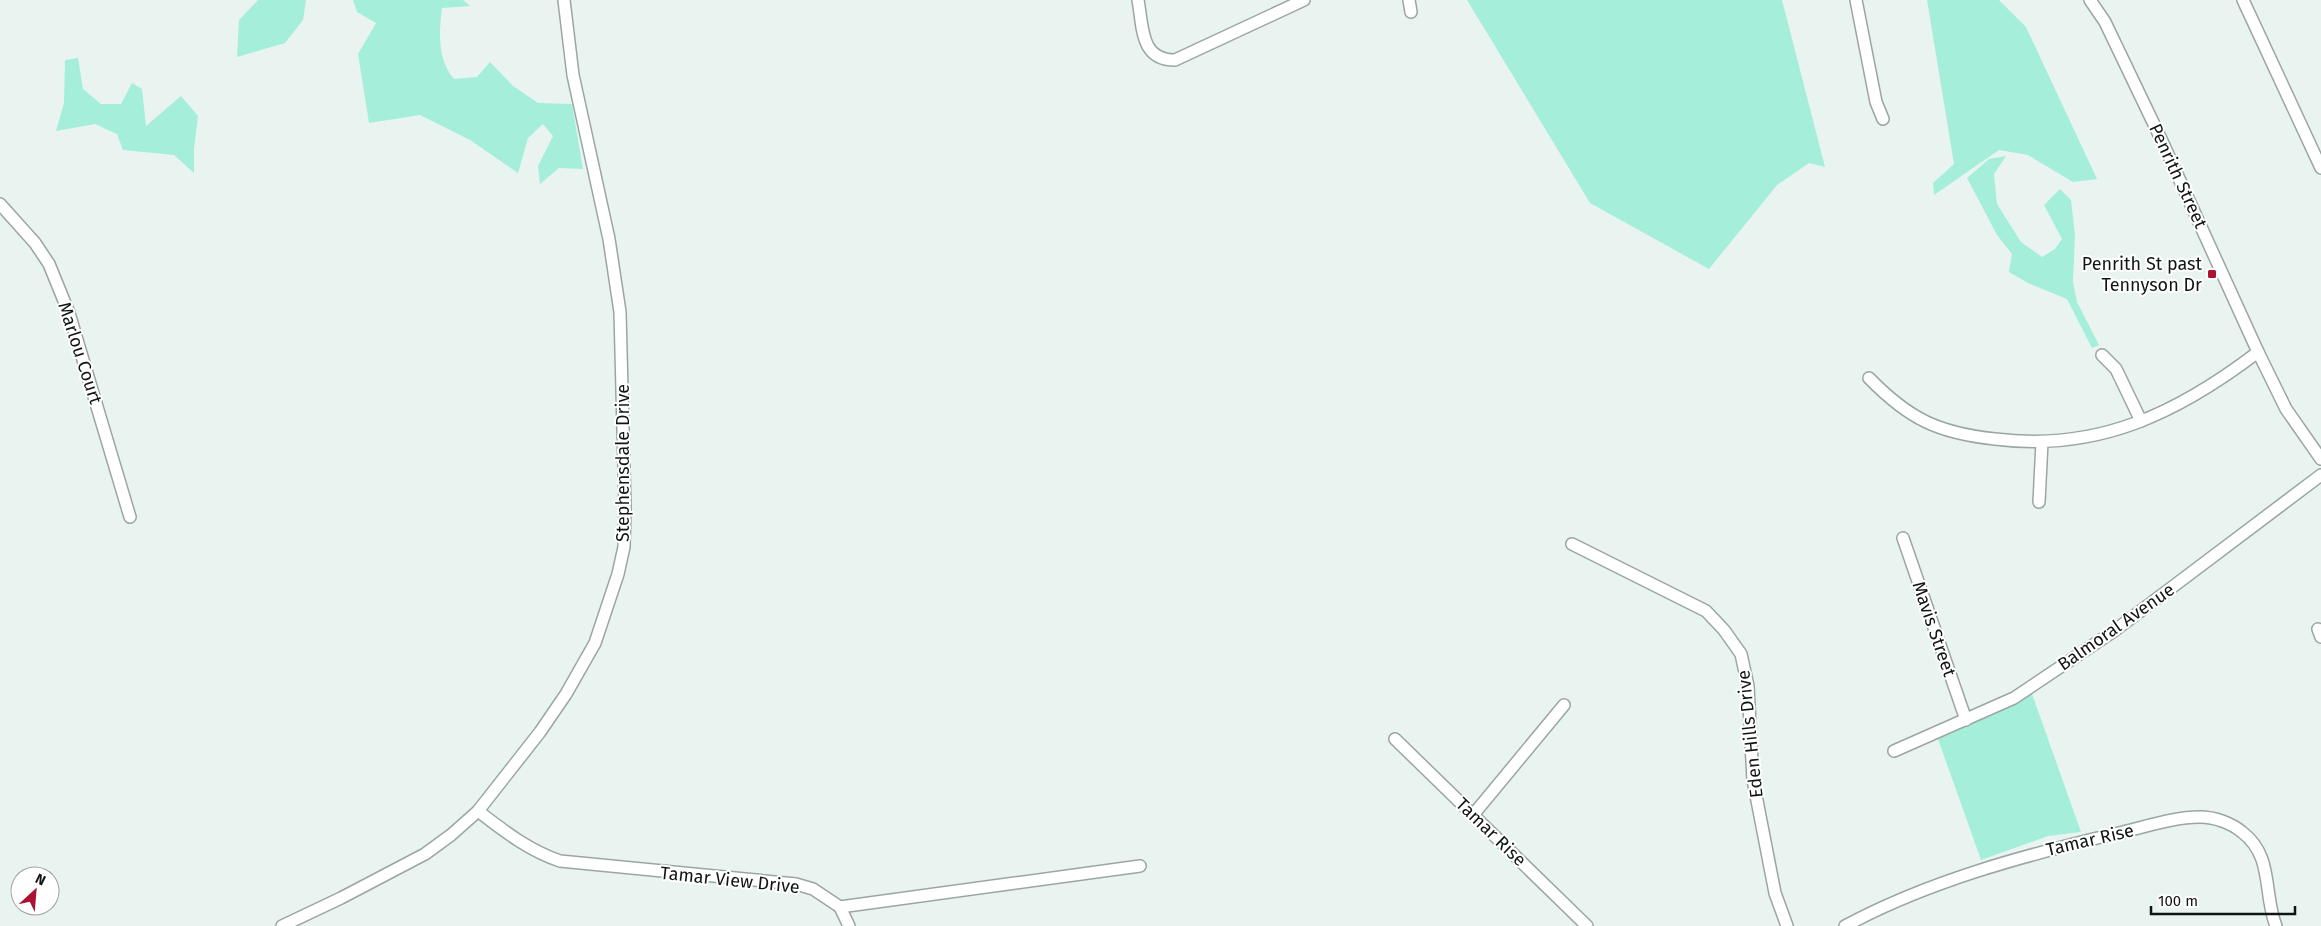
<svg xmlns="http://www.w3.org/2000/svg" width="2321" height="926" viewBox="0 0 2321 926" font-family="'Fira Sans',sans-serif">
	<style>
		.green { fill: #a4eeda }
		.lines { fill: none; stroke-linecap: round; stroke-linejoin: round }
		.minor-casing { stroke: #9ba6a2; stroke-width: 14 }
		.minor { stroke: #fff; stroke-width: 11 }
		.poi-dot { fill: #aa1333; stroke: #fff; stroke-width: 2 }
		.labels { text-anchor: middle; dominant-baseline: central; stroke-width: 4; stroke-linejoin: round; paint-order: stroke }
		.street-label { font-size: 18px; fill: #101413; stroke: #fff }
		.poi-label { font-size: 18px; fill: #101413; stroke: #fff; text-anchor: end }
	</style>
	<rect width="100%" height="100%" fill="#e9f4f1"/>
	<!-- green -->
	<g class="green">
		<polygon points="258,0 306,0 303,20 285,43 237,57 239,20"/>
		<path d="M353 0H463L470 6 442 8C439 33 437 59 454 79L477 77 490 62 513 86 538 103 572 104 583 169 559 168 540 184 538 166 553 136 543 124 528 138 518 173 470 140 420 115 369 123 358 54 376 23 357 12Z"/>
		<polygon points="1467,0 1782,0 1825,167 1809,163 1777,185 1709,269 1590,203"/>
		<polygon points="1927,0 1999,0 2026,27 2097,179 2073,182 2028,155 1999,150 1934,195 1933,183 1954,164"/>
		<polygon points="78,58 83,89 101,104 121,104 132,83 142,89 146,126 181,96 198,116 194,149 194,173 174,155 123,150 117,134 95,124 56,131 64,103 65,60"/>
		<polygon points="2006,156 1994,174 1997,204 2021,242 2042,257 2055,249 2062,239 2044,205 2060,189 2071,200 2075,235 2073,282 2077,302 2099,345 2092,348 2067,299 2028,283 2009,272 2012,254 1997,235 1967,178 1989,159"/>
		<polygon points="2032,694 2081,832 2048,836 1981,860 1938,739"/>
	</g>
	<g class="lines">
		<!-- minor casing -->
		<g class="minor-casing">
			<g id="minor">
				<path d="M1138 0C1143 27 1140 60 1175 60L1304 0"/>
				<polyline points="1409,0 1411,12"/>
				<polyline points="1856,0 1876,102 1883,119"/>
				<polyline points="2090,0 2105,22 2161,139 2258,352 2286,409 2321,459"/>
				<polyline points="2243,0 2321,168"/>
				<polyline points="0,204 35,243 49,264 69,313 130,517"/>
				<polyline points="2102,355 2116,369 2141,421"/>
				<path d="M1869 378C1909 419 1938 433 1995 439 2098 452 2178 413 2258 352"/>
				<polyline points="2039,502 2042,442"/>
				<polyline points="1903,538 1966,720"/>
				<polyline points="1572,544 1706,611 1724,630 1741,654 1748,686 1753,780 1775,893 1787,926"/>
				<polyline points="2318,629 2321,637"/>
				<polyline points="1395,739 1587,926"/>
				<polyline points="1894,751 2014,698 2114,631 2321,475"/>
				<path d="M478 811C504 831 528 850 560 861L796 884 813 889 840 907 1140 866"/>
				<polyline points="1473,815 1564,705"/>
				<polyline points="840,907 849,926"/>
				<polyline points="282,926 341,898 425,854 451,835 478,811 540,732 566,694 595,643 618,574 624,547 625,508 620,312 609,239 573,75 564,0"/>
				<path d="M1845 926C1929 881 2022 856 2114 834 2142 828 2172 817 2200 817 2215 817 2231 823 2242 832 2274 856 2263 894 2276 926"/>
			</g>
		</g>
		<!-- minor -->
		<use href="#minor" class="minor"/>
	</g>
	<!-- markers -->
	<rect class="poi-dot" x="2207" y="269" width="10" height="10" rx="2.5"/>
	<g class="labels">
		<!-- street labels -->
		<g class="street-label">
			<text transform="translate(2178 176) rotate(65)">Penrith Street</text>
			<text transform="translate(80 353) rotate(72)">Marlou Court</text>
			<text transform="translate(623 463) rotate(-90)">Stephensdale Drive</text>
			<text transform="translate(2116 627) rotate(-35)">Balmoral Avenue</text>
			<text transform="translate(1934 629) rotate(71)">Mavis Street</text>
			<text transform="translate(1750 734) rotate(-96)">Eden Hills Drive</text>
			<text transform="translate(1491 832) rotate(44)">Tamar Rise</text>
			<text transform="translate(2090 840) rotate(-13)">Tamar Rise</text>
			<text transform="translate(730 880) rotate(6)">Tamar View Drive</text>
		</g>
		<!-- poi labels -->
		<g class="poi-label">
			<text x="2202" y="264">Penrith St past<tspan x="2202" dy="21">Tennyson Dr</tspan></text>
		</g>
	</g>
	<!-- north arrow -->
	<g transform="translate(35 891) rotate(26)"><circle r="24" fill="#ffffff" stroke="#9fa1a1"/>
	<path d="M0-4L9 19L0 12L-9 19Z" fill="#aa1333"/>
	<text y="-8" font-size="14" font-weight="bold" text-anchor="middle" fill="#101413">N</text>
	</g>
	<!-- scale -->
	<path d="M2151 906v8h144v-8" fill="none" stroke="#101413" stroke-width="2.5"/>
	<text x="2158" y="906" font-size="15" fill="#101413" stroke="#ffffff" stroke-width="4" paint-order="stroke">100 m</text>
</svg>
